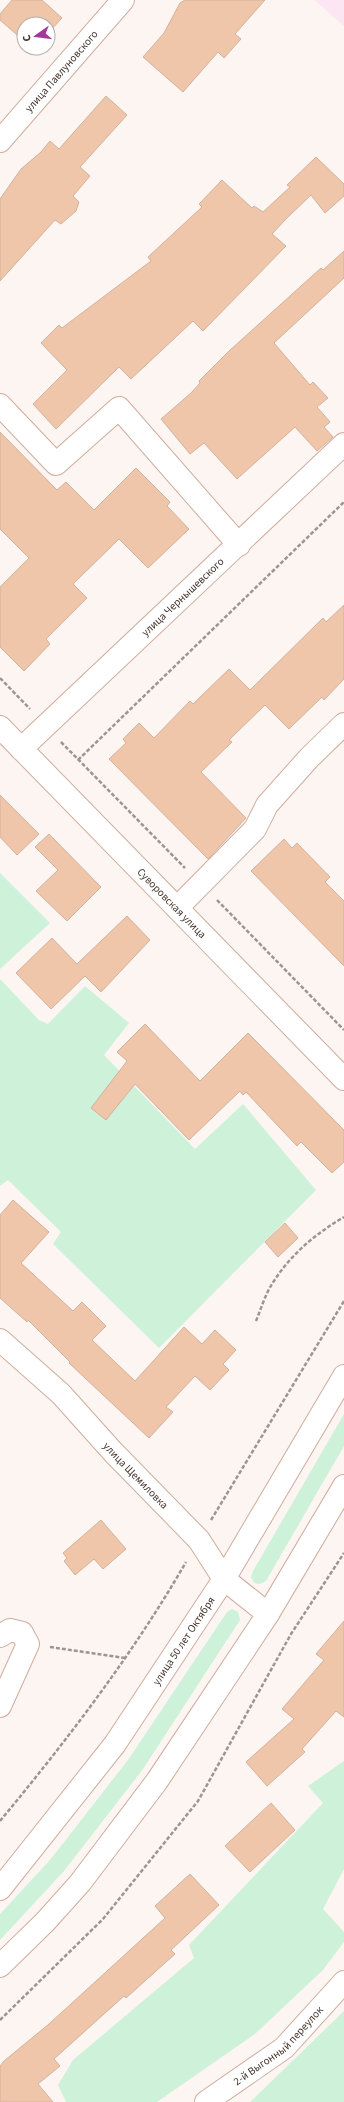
<svg xmlns="http://www.w3.org/2000/svg" width="344" height="2102" viewBox="0 0 344 2102" font-family="'Source Sans 3',sans-serif">
	<style>
		.medical { fill: #fce6f3 }
		.green { fill: #cef1d9 }
		.building { fill: #f0c6ab; stroke: #d2b29c }
		.lines { fill: none; stroke-linecap: round; stroke-linejoin: round }
		.minor-casing { stroke: #d0ac9c; stroke-width: 24 }
		.major-casing { stroke: #d0ac9c; stroke-width: 24 }
		.path { stroke: #9f948f; stroke-width: 2.5; stroke-dasharray: 4 2; stroke-linecap: butt }
		.minor { stroke: #fff; stroke-width: 22 }
		.major { stroke: #fff; stroke-width: 22 }
		.labels { text-anchor: middle; dominant-baseline: central; stroke-width: 3; stroke-linejoin: round; paint-order: stroke }
		.street-label { font-size: 11px; fill: #42332c; stroke: #fff }
	</style>
	<rect width="100%" height="100%" fill="#fdf5f2"/>
	<!-- medical -->
	<polygon class="medical" points="314,0 344,0 344,26"/>
	<!-- green -->
	<g class="green">
		<polygon points="0,873 50,923 0,969"/>
		<polygon points="0,979 39,1020 48,1024 85,986 129,1023 104,1055 195,1149 243,1104 316,1190 159,1348 53,1244 61,1232 8,1180 0,1186"/>
		<polygon points="344,1414 344,1446 266,1581 260,1584 254,1583 251,1577 253,1571"/>
		<polygon points="232,1609 238,1612 240,1620 143,1769 64,1871 0,1940 0,1914 50,1860 128,1760 227,1612"/>
		<polygon points="344,1761 344,1869 323,1909 344,1932 344,1942 323,1970 255,2034 157,2102 66,2102 58,2085 73,2060 194,1958 189,1945 323,1803 308,1786"/>
		<polygon points="344,2011 344,2102 250,2102"/>
	</g>
	<!-- building -->
	<g class="building">
		<polygon points="12,0 42,0 62,18 48,33 48,24 24,24 24,41 0,20 0,14"/>
		<polygon points="185,0 265,0 235,34 241,39 224,58 218,52 183,92 143,57 164,33 180,3"/>
		<polygon points="106,96 127,115 80,167 90,176 73,196 79,202 76,211 61,224 55,220 0,281 0,199 21,169 41,152 50,141 59,149"/>
		<polygon points="316,157 344,184 344,196 325,213 311,195 286,219 272,234 286,246 203,331 193,321 131,379 119,367 56,429 33,404 67,370 41,343 59,325 62,328 151,261 148,257 202,207 199,204 222,180 252,208 254,206 263,212 290,187 287,185"/>
		<polygon points="344,251 344,278 274,343 310,385 313,382 328,398 317,407 330,422 324,427 333,437 317,451 295,427 237,479 204,443 190,454 161,419 191,393 200,383 199,381 229,351 321,268 323,270"/>
		<polygon points="0,432 57,490 66,482 94,510 136,468 170,502 167,506 189,529 148,568 119,539 73,584 87,598 46,639 50,644 24,671 0,647 0,587 29,558 0,529"/>
		<polygon points="344,605 344,679 324,700 322,697 289,729 265,705 229,740 232,742 201,772 246,818 208,859 109,759 126,743 123,739 139,723 154,738 190,701 193,704 229,669 250,690 323,618 326,622"/>
		<polygon points="0,795 39,834 17,855 0,837"/>
		<polygon points="49,834 101,887 67,921 36,891 58,870 35,847"/>
		<polygon points="284,839 292,848 297,843 330,877 325,882 344,901 344,966 251,871"/>
		<polygon points="127,916 150,940 101,992 85,976 51,1009 16,973 52,938 77,964"/>
		<polygon points="145,1024 200,1081 248,1033 344,1130 344,1162 332,1173 301,1142 297,1146 246,1092 243,1095 240,1091 189,1140 135,1084 106,1120 91,1108 127,1061 117,1052"/>
		<polygon points="13,1200 49,1232 21,1263 73,1311 82,1302 106,1326 92,1340 135,1381 184,1327 202,1344 215,1330 236,1350 223,1364 229,1370 210,1390 195,1376 166,1407 173,1412 149,1438 69,1363 70,1362 28,1320 27,1322 0,1298 0,1215"/>
		<polygon points="285,1223 298,1238 278,1257 265,1242"/>
		<polygon points="101,1520 126,1549 103,1569 94,1559 75,1575 64,1561 67,1558 63,1553"/>
		<polygon points="344,1621 344,1717 336,1711 302,1749 305,1752 267,1786 246,1762 294,1719 282,1709 324,1660 316,1654"/>
		<polygon points="271,1803 295,1830 250,1872 225,1846"/>
		<polygon points="190,1874 219,1905 171,1950 175,1954 126,1998 124,1996 54,2059 60,2066 38,2084 53,2102 0,2102 0,2066 4,2061 49,2024 165,1918 155,1906"/>
	</g>
	<g class="lines">
		<!-- minor casing -->
		<g class="minor-casing">
			<g id="minor">
				<path id="s1" d="M0 141 123 0"/>
				<polyline points="0,405 56,464 119,408 239,545"/>
				<path id="s2" d="M0 727 344 1079"/>
				<path id="s3" d="M21 749 344 444"/>
				<polyline points="177,908 255,829 267,805 309,758 344,724"/>
				<path id="s4" d="M0 1340 61 1394 113 1452 199 1540 224 1579 268 1614"/>
				<polyline points="0,1636 10,1630 22,1633 28,1644 0,1706"/>
				<path id="s5" d="M206 2102 284 2048 344 1982"/>
			</g>
		</g>
		<!-- major casing -->
		<g class="major-casing">
			<g id="major">
				<path id="s6" d="M0 1889 115 1744 224 1579 344 1376"/>
				<polyline points="0,1966 45,1922 80,1883 157,1781 268,1614 344,1486"/>
			</g>
		</g>
		<!-- path -->
		<g class="path">
			<polyline points="0,678 30,709"/>
			<polyline points="61,742 185,868"/>
			<polyline points="78,760 344,502"/>
			<polyline points="217,900 344,1030"/>
			<path d="M256 1321C261 1309 265 1295 272 1284 290 1255 315 1234 344 1217"/>
			<polyline points="211,1520 344,1301"/>
			<polyline points="50,1647 125,1658"/>
			<path d="M0 1821C68 1739 133 1654 186 1562"/>
			<polyline points="0,2020 103,1919 198,1801 291,1634 344,1553"/>
		</g>
		<!-- minor -->
		<use href="#minor" class="minor"/>
		<!-- major -->
		<use href="#major" class="major"/>
	</g>
	<g class="labels">
		<!-- street labels -->
		<g class="street-label">
			<text stroke="none"><textPath href="#s1" startOffset="93">улица Павлуновского</textPath></text>
			<text stroke="none"><textPath href="#s3" startOffset="222">улица Чернышевского</textPath></text>
			<text stroke="none"><textPath href="#s2" startOffset="246">Суворовская улица</textPath></text>
			<text stroke="none"><textPath href="#s4" startOffset="192">улица Щемиловка</textPath></text>
			<text stroke="none"><textPath href="#s6" startOffset="309">улица 50 лет Октября</textPath></text>
			<text stroke="none"><textPath href="#s5" startOffset="92">2-й Выгонный переулок</textPath></text>
		</g>
	</g>
	<!-- north arrow -->
	<g transform="translate(36 36) rotate(256)"><circle r="19" fill="#ffffff" stroke="#b3adab"/>
	<path d="M0-3L7 15L0 10L-7 15Z" fill="#a1389a"/>
	<text y="-6" font-size="11" font-weight="bold" text-anchor="middle" fill="#42332c">С</text>
	</g>
</svg>
